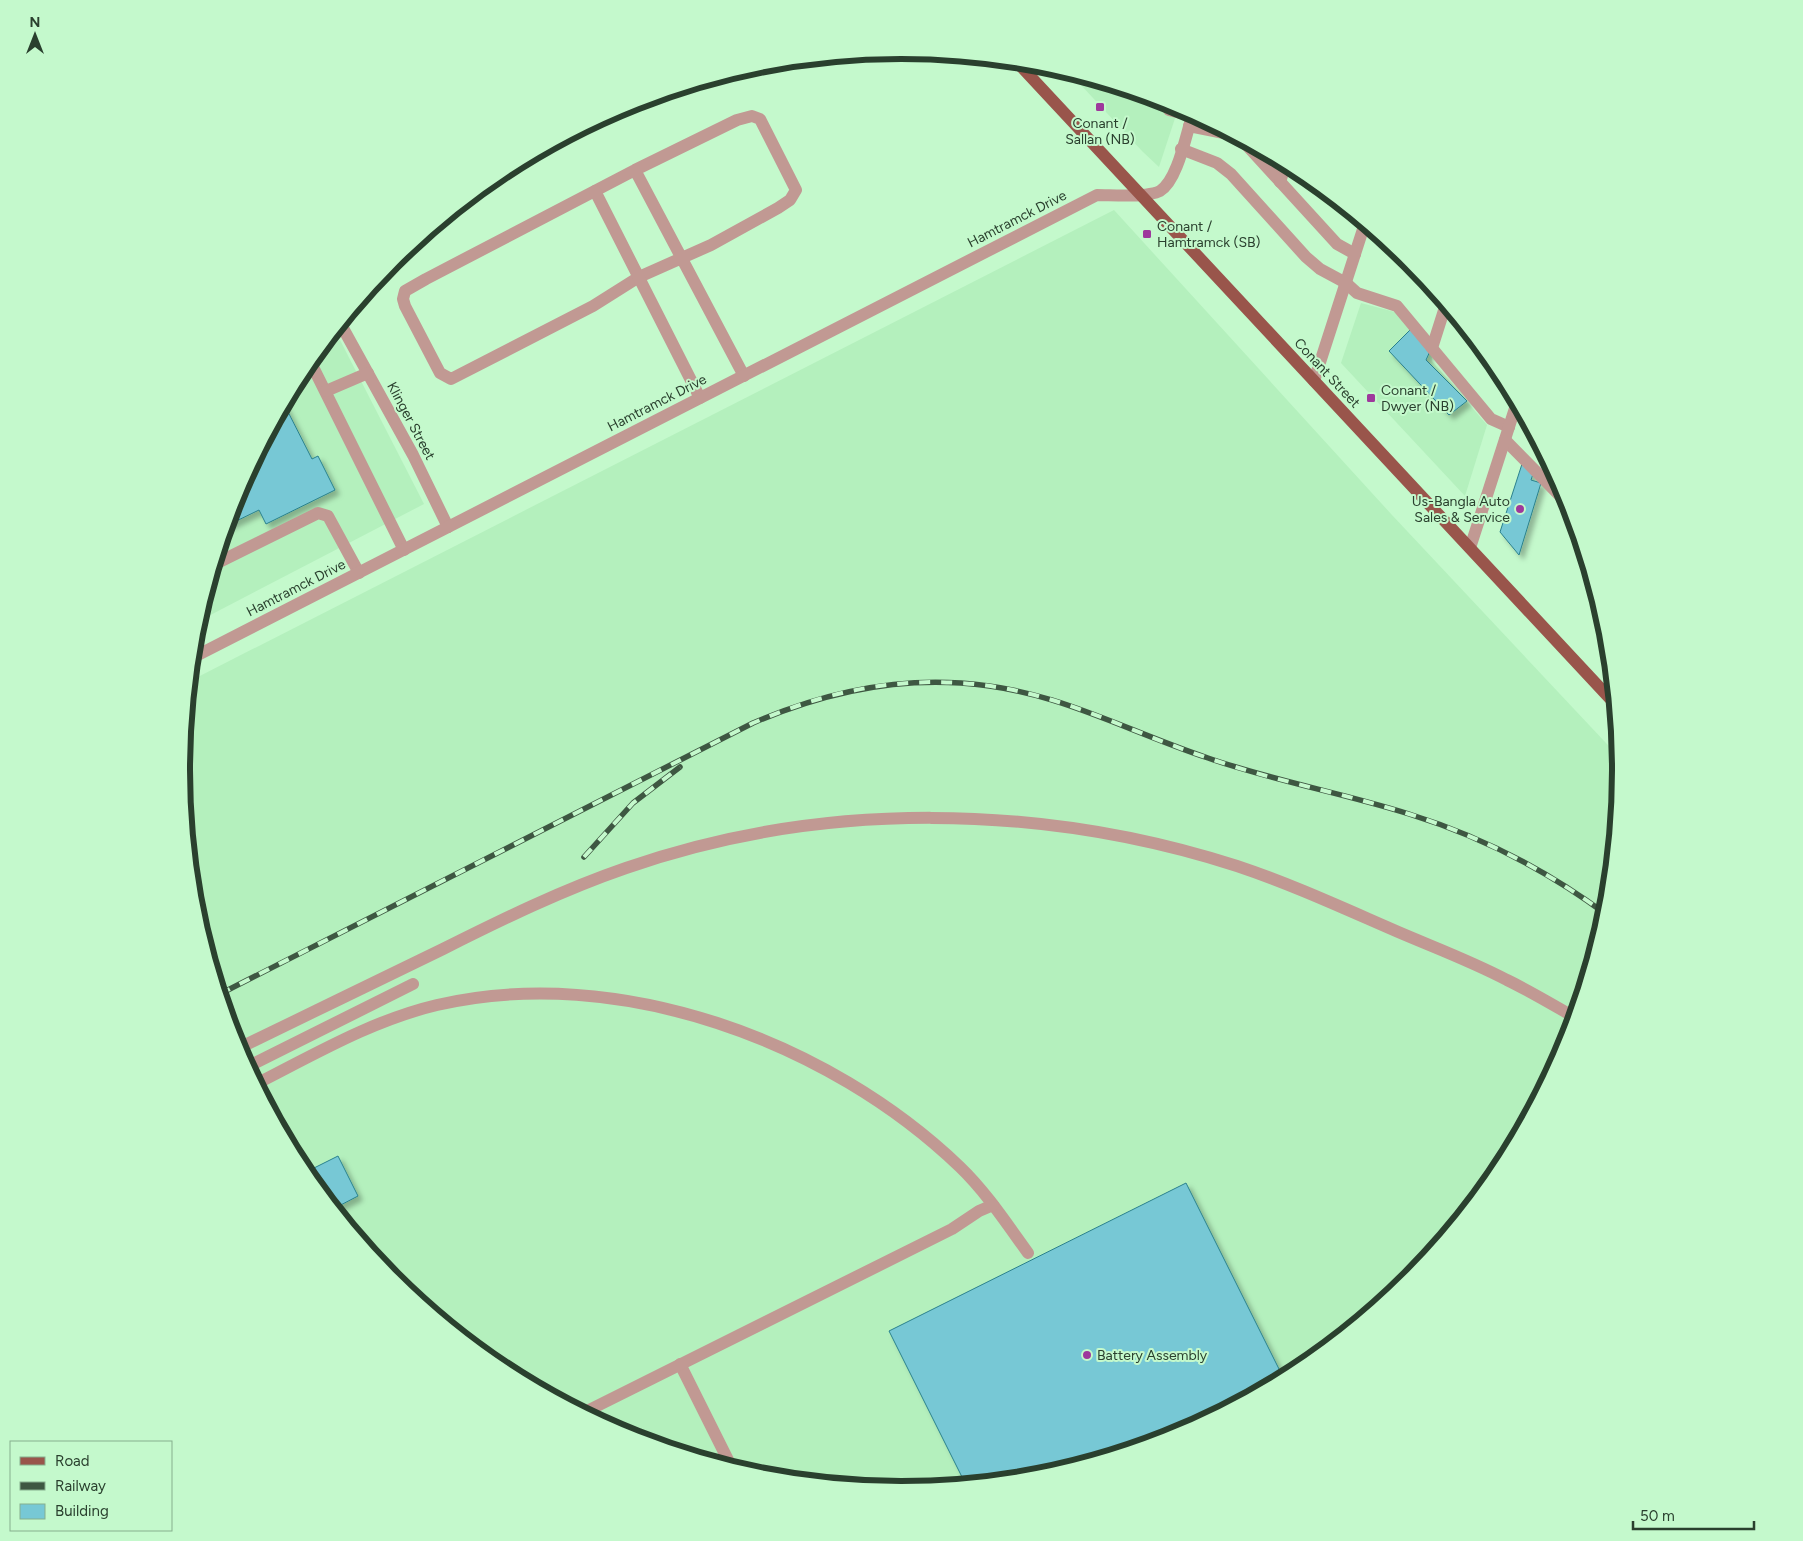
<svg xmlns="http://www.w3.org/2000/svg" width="1803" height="1541" viewBox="0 0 1803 1541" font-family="Figtree,sans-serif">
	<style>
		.built { fill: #b4f0bd }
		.building { fill: #77c8d5; stroke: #2b818d; filter: url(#shadow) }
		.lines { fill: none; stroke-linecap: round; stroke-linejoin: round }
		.minor { stroke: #c19993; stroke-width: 12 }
		.major { stroke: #99554b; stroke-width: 12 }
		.rail-casing { stroke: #3e5742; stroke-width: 5.5 }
		.rail { stroke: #c4f9cc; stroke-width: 4; stroke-dasharray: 11; stroke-linecap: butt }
		.poi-dot { fill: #9e389c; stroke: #c4f9cc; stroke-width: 2 }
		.labels { text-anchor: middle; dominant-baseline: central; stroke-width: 4; stroke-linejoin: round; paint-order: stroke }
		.poi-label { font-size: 14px; fill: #2a402e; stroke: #c4f9cc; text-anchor: start }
		.street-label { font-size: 14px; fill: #2a402e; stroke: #c4f9cc }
		.rim { fill: none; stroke: #2a402e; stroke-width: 6 }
	</style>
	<defs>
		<filter id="shadow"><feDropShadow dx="4.5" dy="4.5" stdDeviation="2.5" flood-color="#0004"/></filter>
	</defs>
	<rect width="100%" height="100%" fill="#c4f9cc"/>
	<!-- built -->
	<g class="built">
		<polygon points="1069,72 1179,106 1159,167 1142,151"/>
		<polygon points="1114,210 1392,515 1621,759 1622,771 1608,911 1567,1046 1500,1171 1411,1280 1302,1370 1177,1436 1042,1477 902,1491 761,1477 626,1436 501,1369 392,1280 302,1171 236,1046 195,911 181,770 190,681"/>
		<polygon points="1361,303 1395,312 1432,352 1432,361 1487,425 1465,496 1341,363"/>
		<polygon points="340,340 424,504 197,622 236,495 303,370 317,352"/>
	</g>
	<!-- building -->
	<g class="building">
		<polygon points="1410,330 1431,349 1426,360 1467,401 1449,415 1389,351"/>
		<polygon points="284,404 312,459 318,456 335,490 266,524 259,510 226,526 236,495"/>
		<polygon points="1522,464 1533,474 1531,480 1541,483 1519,555 1500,532"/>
		<polygon points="338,1156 358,1196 333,1209 304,1173"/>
		<polygon points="1186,1183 1284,1379 1177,1436 1042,1477 966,1485 889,1331"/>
	</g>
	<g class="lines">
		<!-- minor -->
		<g class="minor">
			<polyline points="1169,110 1192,116"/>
			<polyline points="1189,126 1234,135"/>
			<polyline points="1241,139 1337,244 1355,254"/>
			<polyline points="1181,149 1217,163 1231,174 1306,257 1320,269 1346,283 1357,293 1397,306 1491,419 1509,427"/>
			<polyline points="635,170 737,120 752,116 760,119 796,190 790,200 778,208 711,245 639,277 593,306 451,379 440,373 405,306 403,299 405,291 426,279 635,170 744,376"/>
			<polyline points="1280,182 1286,163"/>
			<polyline points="595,191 700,398"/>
			<polyline points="336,329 344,330 413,455 448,527"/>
			<polyline points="1432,348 1446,304"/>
			<polyline points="310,361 404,550"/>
			<polyline points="1314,381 1365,223"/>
			<polyline points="326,391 368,373"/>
			<polyline points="1505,440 1571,507"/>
			<polyline points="1470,548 1517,402"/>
			<polyline points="215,564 318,513 328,516 359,573"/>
			<path d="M192 658 1097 195C1113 195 1146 198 1160 191 1178 180 1186 134 1193 113"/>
			<path d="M237 1049C306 1016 374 982 443 949 503 919 562 890 626 868 821 800 1041 803 1237 866 1291 884 1343 908 1396 931 1433 947 1471 961 1507 980 1530 991 1553 1005 1576 1018"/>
			<polyline points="247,1067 413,984"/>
			<path d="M256 1084C315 1054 373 1020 437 1005 618 963 829 1041 960 1167 986 1192 1007 1224 1028 1253"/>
			<polyline points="680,1364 732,1468"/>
			<polyline points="583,1413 952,1229 979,1211 993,1205"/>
		</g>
		<!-- major -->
		<polyline class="major" points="1016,61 1616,705"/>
		<!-- rail casing -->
		<g class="rail-casing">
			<g id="rail">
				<polyline points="584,857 633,803 680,767"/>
				<path d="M220 994 753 723C820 694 888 678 961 683 1055 689 1121 729 1208 758 1274 781 1343 793 1409 814 1480 836 1548 871 1607 915"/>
			</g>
		</g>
		<!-- rail -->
		<use href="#rail" class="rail"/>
	</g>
	<!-- markers -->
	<g class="poi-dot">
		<rect x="1095" y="102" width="10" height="10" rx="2.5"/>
		<rect x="1142" y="229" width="10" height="10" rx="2.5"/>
		<rect x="1366" y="393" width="10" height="10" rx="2.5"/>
		<circle cx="1520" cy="509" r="5"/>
		<circle cx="1087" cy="1355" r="5"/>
	</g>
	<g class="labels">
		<!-- poi labels -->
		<g class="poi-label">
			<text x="1100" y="123" text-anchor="middle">Conant /<tspan x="1100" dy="16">Sallan (NB)</tspan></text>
			<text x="1157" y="226">Conant /<tspan x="1157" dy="16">Hamtramck (SB)</tspan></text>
			<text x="1381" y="390">Conant /<tspan x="1381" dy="16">Dwyer (NB)</tspan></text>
			<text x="1510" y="501" text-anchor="end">Us-Bangla Auto<tspan x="1510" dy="16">Sales &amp; Service</tspan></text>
			<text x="1097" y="1355">Battery Assembly</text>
		</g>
		<!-- street labels -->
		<g class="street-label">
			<text transform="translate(1017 219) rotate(-27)">Hamtramck Drive</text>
			<text transform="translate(1327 373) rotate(47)">Conant Street</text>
			<text transform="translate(657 403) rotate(-27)">Hamtramck Drive</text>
			<text transform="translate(411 421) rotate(62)">Klinger Street</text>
			<text transform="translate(296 588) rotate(-27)">Hamtramck Drive</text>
		</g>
	</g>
	<!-- crop -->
	<path d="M0 0H1803V1541H0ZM190 770a711 711 0 1 1 1422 0a711 711 0 1 1-1422 0Z" fill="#c4f9cc" fill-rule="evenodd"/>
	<path class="rim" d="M190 770a711 711 0 1 1 1422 0a711 711 0 1 1-1422 0Z"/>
	<!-- legend -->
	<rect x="10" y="1441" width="162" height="90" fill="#c4f9cc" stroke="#86af8d"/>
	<rect x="20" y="1457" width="25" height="8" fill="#99554b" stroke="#86af8d"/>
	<text x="55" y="1466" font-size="15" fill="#2a402e">Road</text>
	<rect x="20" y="1482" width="25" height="8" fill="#3e5742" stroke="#86af8d"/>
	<text x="55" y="1491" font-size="15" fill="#2a402e">Railway</text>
	<rect x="20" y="1504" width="25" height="15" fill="#77c8d5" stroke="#86af8d"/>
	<text x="55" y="1516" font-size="15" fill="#2a402e">Building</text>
	<!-- north arrow -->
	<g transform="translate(35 35)" stroke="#c4f9cc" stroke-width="4" paint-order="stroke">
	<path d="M0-4L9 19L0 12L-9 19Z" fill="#2a402e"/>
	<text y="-8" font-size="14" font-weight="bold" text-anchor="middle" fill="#2a402e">N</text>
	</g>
	<!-- scale -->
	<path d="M1633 1521v8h121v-8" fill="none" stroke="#2a402e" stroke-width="2.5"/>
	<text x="1640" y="1521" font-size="15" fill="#2a402e" stroke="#c4f9cc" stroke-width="4" paint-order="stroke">50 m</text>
</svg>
